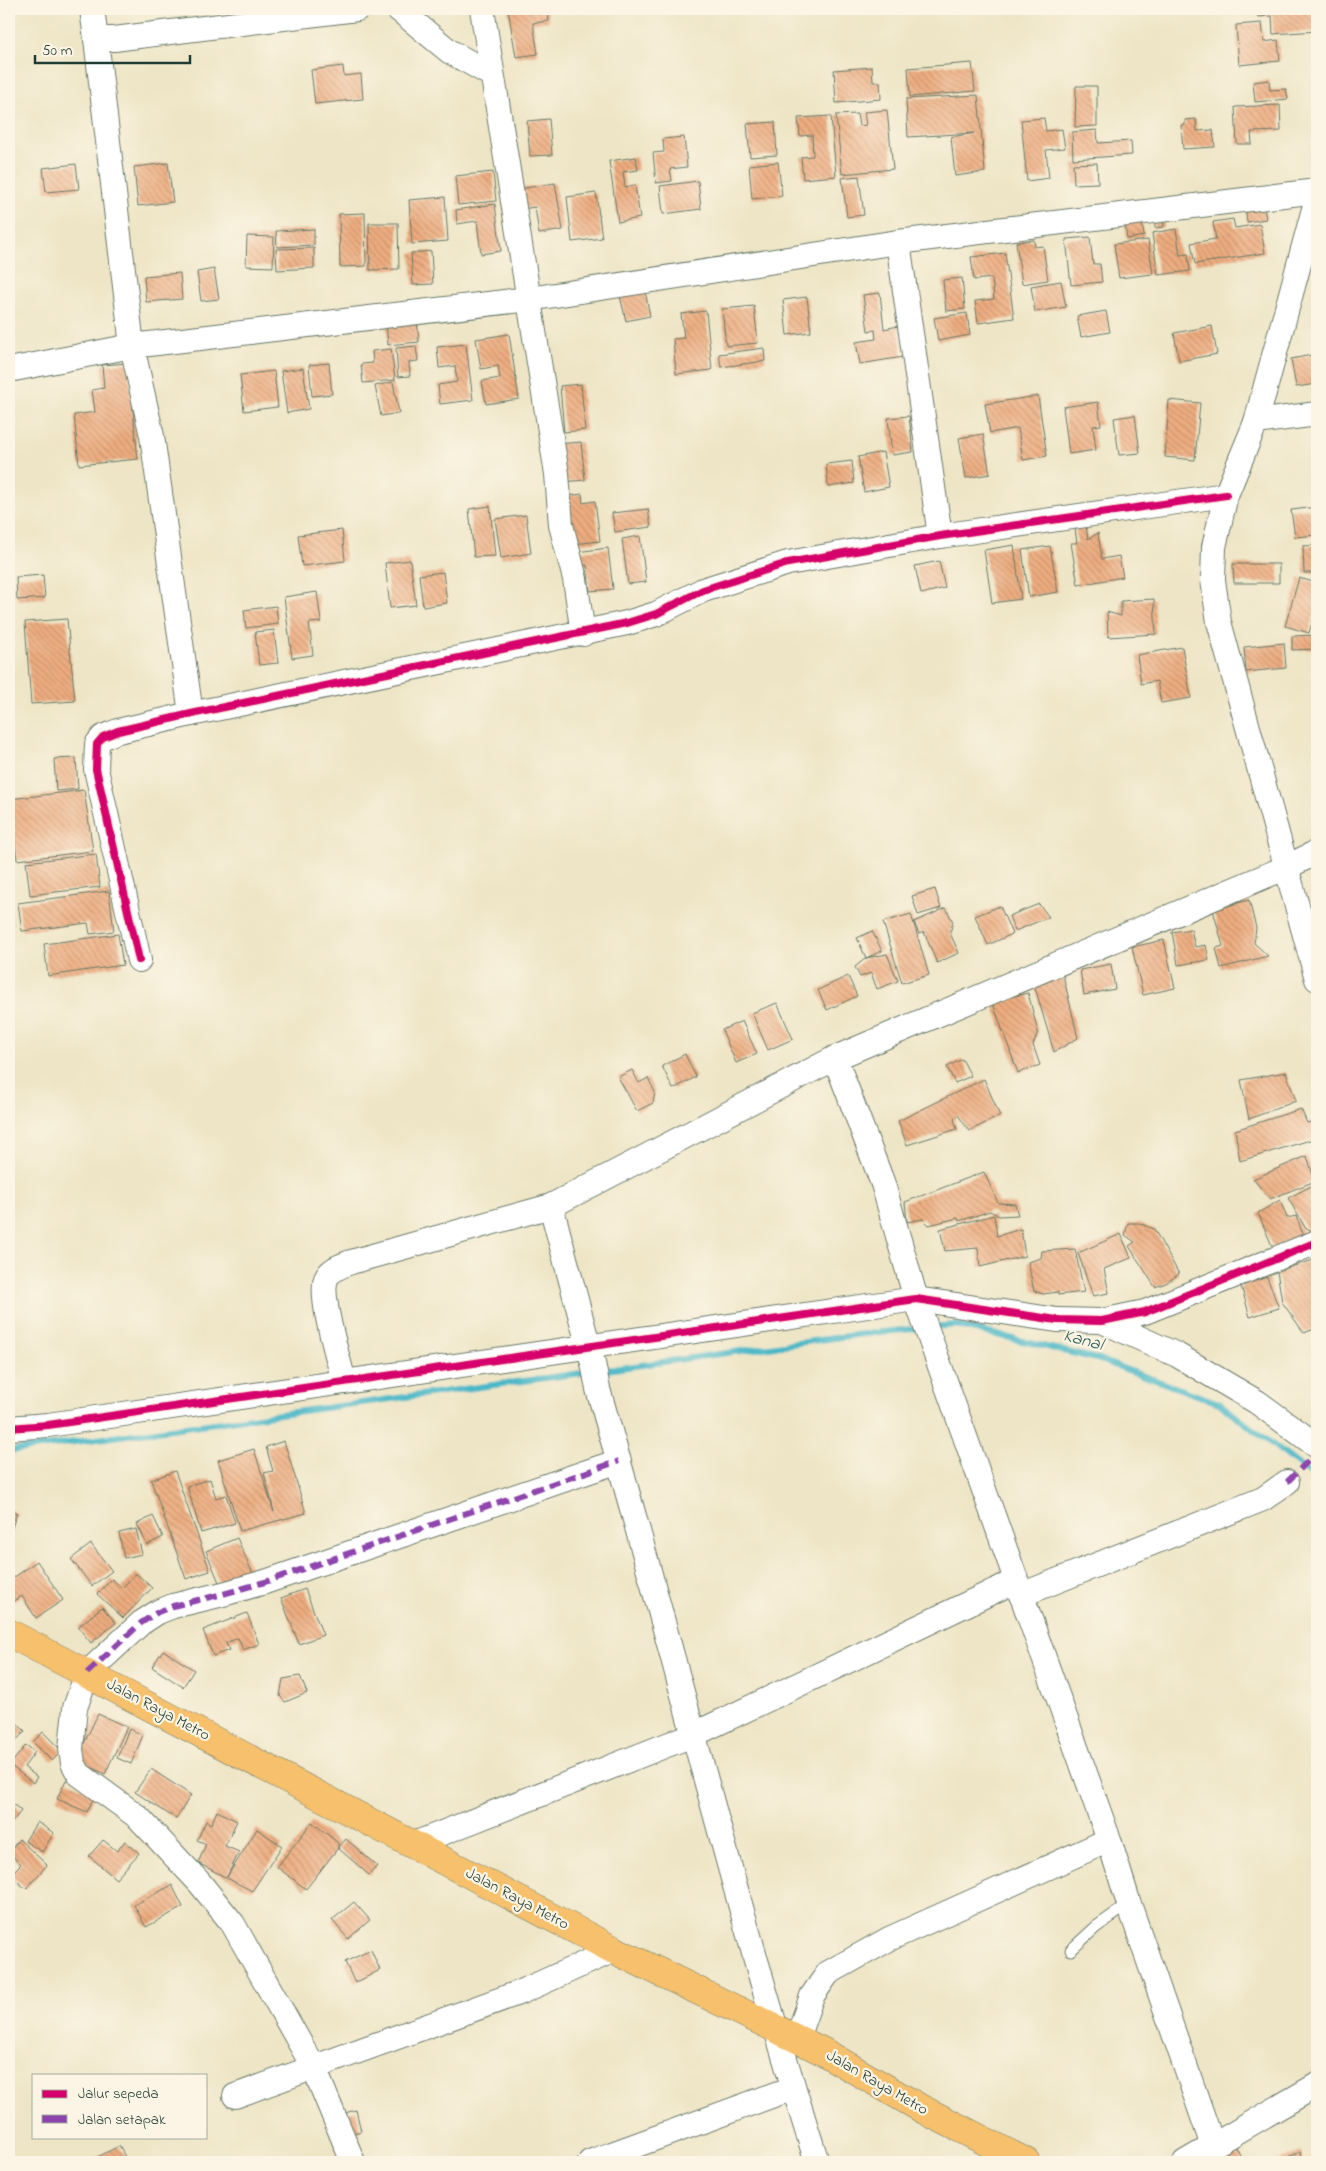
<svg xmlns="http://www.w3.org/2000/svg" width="1326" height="2171" viewBox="0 0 1326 2171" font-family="'Indie Flower',sans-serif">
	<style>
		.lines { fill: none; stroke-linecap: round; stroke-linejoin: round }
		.stream { stroke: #4cb8c8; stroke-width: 6 }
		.building { fill: url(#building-back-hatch) }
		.lane-casing { stroke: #677867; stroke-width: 13 }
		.street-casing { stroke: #677867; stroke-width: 26 }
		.highway-casing { stroke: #677867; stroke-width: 29 }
		.lane { stroke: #fff; stroke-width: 11 }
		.street { stroke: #fff; stroke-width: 24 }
		.highway { stroke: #f7c06c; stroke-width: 28 }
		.quiet { stroke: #8e44ad; stroke-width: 6; stroke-dasharray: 12 6; stroke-linecap: butt }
		.cycleway-casing { stroke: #fcf5e5; stroke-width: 11 }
		.cycleway { stroke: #d6006c; stroke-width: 8 }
		.labels { text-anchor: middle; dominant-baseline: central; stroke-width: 4.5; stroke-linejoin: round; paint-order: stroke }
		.street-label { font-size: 16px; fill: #1f3d34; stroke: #fcf5e5 }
		.water-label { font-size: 18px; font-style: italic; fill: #2a5c59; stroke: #fcf5e5 }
	</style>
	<defs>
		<pattern id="building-back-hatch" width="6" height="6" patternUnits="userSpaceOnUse" patternTransform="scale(1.25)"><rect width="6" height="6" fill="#efad80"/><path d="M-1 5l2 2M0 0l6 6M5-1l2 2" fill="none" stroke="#c18e6a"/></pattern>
	</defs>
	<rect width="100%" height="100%" fill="#fcf5e5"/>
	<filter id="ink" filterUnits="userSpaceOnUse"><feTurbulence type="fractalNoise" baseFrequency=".02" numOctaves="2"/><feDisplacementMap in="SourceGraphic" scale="10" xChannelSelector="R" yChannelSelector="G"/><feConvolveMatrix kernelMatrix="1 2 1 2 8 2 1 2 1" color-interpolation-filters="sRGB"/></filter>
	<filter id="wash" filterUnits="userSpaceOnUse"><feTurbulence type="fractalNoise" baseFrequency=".0096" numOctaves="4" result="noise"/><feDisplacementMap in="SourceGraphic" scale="20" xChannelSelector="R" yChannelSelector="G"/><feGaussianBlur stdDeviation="1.12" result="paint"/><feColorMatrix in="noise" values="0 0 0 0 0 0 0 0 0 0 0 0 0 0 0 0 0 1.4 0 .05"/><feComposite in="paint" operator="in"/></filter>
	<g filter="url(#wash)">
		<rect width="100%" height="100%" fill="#eee5c6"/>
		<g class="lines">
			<!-- stream -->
			<g class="stream">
				<polyline points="931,1327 955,1325 1097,1359 1219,1403 1317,1479"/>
				<polyline points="599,1371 855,1335 921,1328"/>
				<polyline points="9,1451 589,1372"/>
			</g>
		</g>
		<g id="blocks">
			<!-- building -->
			<g class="building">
				<polygon points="508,9 547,9 549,21 533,23 538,54 516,57"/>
				<polygon points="1258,9 1317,9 1317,31 1273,34 1272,16 1258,17"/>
				<polygon points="1262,23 1264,42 1278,40 1280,61 1239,65 1236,25"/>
				<polygon points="972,63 975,91 910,97 908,68"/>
				<polygon points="343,66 344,76 361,74 363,99 315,104 311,70"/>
				<polygon points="872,67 873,82 880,82 881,99 836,103 834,70"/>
				<polygon points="1269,80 1270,90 1286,89 1288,99 1255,102 1253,82"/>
				<polygon points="1076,86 1097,86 1097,126 1075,127"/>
				<polygon points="978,95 985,172 955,176 951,137 974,133 908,137 906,99"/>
				<polygon points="1280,105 1281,131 1251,132 1252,144 1237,144 1235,107"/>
				<polygon points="887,110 893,169 842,174 836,115 857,114 859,126 866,125 864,112"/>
				<polygon points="831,116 836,176 803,179 801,157 813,156 812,135 800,136 798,118"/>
				<polygon points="1044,118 1046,131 1062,129 1065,148 1046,150 1049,178 1027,181 1021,120"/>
				<polygon points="549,119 552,155 530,156 527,121"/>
				<polygon points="1196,119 1197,131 1213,130 1215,147 1183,149 1181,125 1185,125 1185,120"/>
				<polygon points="775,122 777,155 750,157 747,124"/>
				<polygon points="1097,130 1098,143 1131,141 1132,155 1073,159 1072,132"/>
				<polygon points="684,137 687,167 670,169 672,181 656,183 653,153 664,152 663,139"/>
				<polygon points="636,157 638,170 623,172 625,187 635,185 640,218 618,222 609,161"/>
				<polygon points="778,162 782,196 752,199 749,165"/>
				<polygon points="168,163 173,202 138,206 134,167"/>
				<polygon points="1097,163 1098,183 1074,184 1073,164"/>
				<polygon points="76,164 79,189 46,192 43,168"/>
				<polygon points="493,172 496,201 458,205 455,176"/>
				<polygon points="859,176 864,215 847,217 842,178"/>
				<polygon points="698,181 701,209 663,214 660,186"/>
				<polygon points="555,183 563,230 539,234 535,207 522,209 519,189"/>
				<polygon points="596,193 602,238 572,242 567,197"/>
				<polygon points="445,197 448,241 412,244 409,200"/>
				<polygon points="1263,201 1266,219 1247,222 1245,203"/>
				<polygon points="495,204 501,251 481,254 477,221 457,224 456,210"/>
				<polygon points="365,213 366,266 340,267 339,214"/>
				<polygon points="1163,213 1164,227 1155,228 1154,214"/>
				<polygon points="1141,216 1144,236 1127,239 1124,218"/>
				<polygon points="1233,219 1235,228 1260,224 1265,253 1195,264 1191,243 1216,239 1213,222"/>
				<polygon points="369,223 398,223 399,269 370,270"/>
				<polygon points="314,229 314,245 277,247 276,231"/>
				<polygon points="1176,229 1180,255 1188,254 1190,271 1158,275 1152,233"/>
				<polygon points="247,236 274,237 273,267 246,266"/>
				<polygon points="1090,237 1093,264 1100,264 1102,282 1071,285 1066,239"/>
				<polygon points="1034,240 1035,247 1043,246 1048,280 1022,284 1016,242"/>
				<polygon points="1148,240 1153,274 1119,278 1114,244"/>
				<polygon points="314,248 314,268 277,270 276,249"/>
				<polygon points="431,251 433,284 413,285 411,253"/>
				<polygon points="1005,253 1014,318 978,323 975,301 994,299 992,278 974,280 971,257"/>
				<polygon points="214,269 219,299 201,301 197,272"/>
				<polygon points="180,273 182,299 146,302 144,276"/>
				<polygon points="962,278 965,309 946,311 943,280"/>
				<polygon points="1061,281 1066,307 1035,312 1031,286"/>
				<rect x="1315" y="281" width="2" height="28"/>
				<polygon points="645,291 650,316 626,321 620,296"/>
				<polygon points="880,293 884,329 898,326 903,357 860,364 856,342 876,339 875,330 868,331 863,295"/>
				<polygon points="807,297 811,332 787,335 783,300"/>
				<polygon points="754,306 758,343 726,346 722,309"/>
				<polygon points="706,311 712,370 676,374 673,339 684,338 681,314"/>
				<polygon points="1106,311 1110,332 1081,337 1077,316"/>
				<polygon points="967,313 970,335 938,341 934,318"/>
				<polygon points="417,319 419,342 388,345 386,323"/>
				<polygon points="1212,326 1217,354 1179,361 1174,333"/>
				<polygon points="509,334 519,399 486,404 482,381 500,378 498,366 481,369 476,339"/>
				<polygon points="466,344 473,400 440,404 438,385 457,382 455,366 439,368 437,347"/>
				<polygon points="416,346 418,361 409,362 410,376 398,377 396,348"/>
				<polygon points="764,348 765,361 721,367 719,354"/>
				<polygon points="391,349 395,380 363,383 361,364 373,363 372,351"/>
				<polygon points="1317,354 1317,384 1296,387 1291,359"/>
				<polygon points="128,363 138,459 79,465 74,415 95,412 92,390 104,388 102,365"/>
				<polygon points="329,363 332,394 312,396 309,365"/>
				<polygon points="303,368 309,409 287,413 281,371"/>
				<polygon points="274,371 278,407 244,411 240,375"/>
				<polygon points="393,382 399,413 381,416 375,386"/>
				<polygon points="581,384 585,430 564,432 560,386"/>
				<polygon points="1038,396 1047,456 1023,460 1018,428 990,433 985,404"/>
				<polygon points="1169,400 1200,403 1195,460 1165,457"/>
				<polygon points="1098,402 1101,425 1093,426 1096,450 1069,454 1063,407"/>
				<polygon points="1135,415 1140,453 1119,455 1114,418"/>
				<polygon points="909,416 913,452 892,455 888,418"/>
				<polygon points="983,434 990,474 966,478 959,438"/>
				<polygon points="581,442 585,480 563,482 558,444"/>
				<polygon points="883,452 889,487 864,492 858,457"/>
				<polygon points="852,461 854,483 828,487 826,464"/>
				<polygon points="582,494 583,503 595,501 600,541 574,544 568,496"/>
				<polygon points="490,506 495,556 474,557 469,509"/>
				<polygon points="1317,507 1317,535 1295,537 1291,510"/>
				<polygon points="648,509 651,527 615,532 612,513"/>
				<polygon points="526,515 531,553 501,558 495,519"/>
				<polygon points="1086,527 1088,539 1098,533 1102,559 1119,556 1123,577 1078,585 1071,543 1077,543 1075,529"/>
				<polygon points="342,530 345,561 302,566 298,535"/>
				<polygon points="640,536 646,582 628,584 622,539"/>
				<polygon points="1014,545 1021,599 992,603 984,550"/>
				<polygon points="1317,545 1317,573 1304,573 1303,546"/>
				<polygon points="1050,546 1058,592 1029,597 1022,550"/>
				<polygon points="608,548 613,589 590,591 587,565 577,566 576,552"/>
				<polygon points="410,560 416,605 390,608 385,563"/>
				<polygon points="939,561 945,588 921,594 915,566"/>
				<polygon points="1233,564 1279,564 1279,583 1234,583"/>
				<polygon points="443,572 447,603 423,607 419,575"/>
				<polygon points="43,575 45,598 17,600 16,577"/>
				<polygon points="1299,578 1317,583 1317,607 1309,633 1285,626"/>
				<polygon points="317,592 321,622 309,623 313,655 292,658 284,597"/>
				<polygon points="1154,599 1156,634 1108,637 1107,612 1121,616 1121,601"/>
				<polygon points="276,606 278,624 246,628 244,610"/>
				<polygon points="67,619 75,701 31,704 25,622"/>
				<polygon points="274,630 278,663 259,665 255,632"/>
				<polygon points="1317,635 1317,649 1292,650 1292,636"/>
				<polygon points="1284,643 1286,668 1246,672 1244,647"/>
				<polygon points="1182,647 1191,698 1161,703 1157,681 1141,684 1137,655"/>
				<polygon points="76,758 78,789 56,791 54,759"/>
				<polygon points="84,790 93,851 17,860 10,799"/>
				<polygon points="96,854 100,887 30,895 26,862"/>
				<polygon points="935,889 941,908 918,915 912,896"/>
				<polygon points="109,891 114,931 90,934 88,923 22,931 18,903"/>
				<polygon points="1249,900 1256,928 1254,943 1268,956 1221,968 1216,948 1223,946 1213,910"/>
				<polygon points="1039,904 1049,917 1015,931 1009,916"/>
				<polygon points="1000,906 1012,934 988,945 975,916"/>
				<polygon points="946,908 953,922 950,933 959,953 937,963 924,932 919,934 914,922"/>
				<polygon points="911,914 929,975 902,983 883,922"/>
				<polygon points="1191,929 1195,947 1206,945 1209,960 1178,965 1172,932"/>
				<polygon points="872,931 882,951 866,958 857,938"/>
				<polygon points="118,934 123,965 48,976 44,944"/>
				<polygon points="1164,940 1175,988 1143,995 1132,947"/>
				<polygon points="887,954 898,981 877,989 871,973 860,977 855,967 866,958"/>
				<polygon points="1059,958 1078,1038 1054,1052 1030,971"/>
				<polygon points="1111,964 1115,989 1084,995 1080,970"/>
				<polygon points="848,976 857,996 827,1010 818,990"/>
				<polygon points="1028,993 1038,1032 1033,1045 1040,1065 1018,1073 992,1001"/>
				<polygon points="777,1003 793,1039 768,1050 752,1013"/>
				<polygon points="742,1021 757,1054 736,1063 722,1030"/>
				<polygon points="685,1054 696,1077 673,1089 662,1066"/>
				<polygon points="962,1059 971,1076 955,1083 947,1067"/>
				<polygon points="632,1070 639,1083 648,1078 655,1092 653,1103 637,1111 618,1077"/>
				<polygon points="1286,1072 1296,1101 1249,1119 1241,1080"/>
				<polygon points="984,1079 1000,1116 969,1131 958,1115 954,1119 957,1129 907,1145 898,1121"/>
				<polygon points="1301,1109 1307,1123 1317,1121 1317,1138 1240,1161 1235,1130"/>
				<polygon points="1307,1156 1315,1181 1270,1199 1253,1179"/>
				<polygon points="984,1172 998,1203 1015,1204 1018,1215 999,1216 990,1211 959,1221 958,1218 929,1225 923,1219 907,1222 905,1202"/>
				<polygon points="1317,1183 1317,1231 1306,1229 1288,1198"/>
				<polygon points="1280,1200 1287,1218 1296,1216 1303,1234 1273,1248 1258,1213"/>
				<polygon points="994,1215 997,1236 1021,1229 1025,1256 980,1267 978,1248 945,1251 940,1229"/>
				<polygon points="1128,1223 1139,1223 1154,1229 1179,1274 1166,1283 1155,1287 1129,1246 1135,1242 1125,1235"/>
				<polygon points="1121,1234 1131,1258 1104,1269 1109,1293 1093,1296 1078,1253"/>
				<polygon points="1075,1249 1084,1292 1058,1295 1058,1292 1043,1294 1034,1291 1028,1262 1041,1258 1042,1251"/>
				<polygon points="1317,1259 1317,1328 1304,1333 1282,1302 1277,1271"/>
				<polygon points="1267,1277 1279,1308 1250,1317 1241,1286"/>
				<polygon points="284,1441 306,1513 240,1531 218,1460 254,1449 274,1512 264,1473 273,1471 266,1447"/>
				<polygon points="175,1471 210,1571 186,1579 151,1480"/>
				<polygon points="210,1479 216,1498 226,1495 235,1523 201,1533 187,1486"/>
				<polygon points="9,1510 17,1513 9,1536"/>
				<polygon points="153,1516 163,1537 147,1545 137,1524"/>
				<polygon points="136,1529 142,1554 124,1558 119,1533"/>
				<polygon points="237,1538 253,1574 221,1587 206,1551"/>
				<polygon points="91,1544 112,1571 92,1586 71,1559"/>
				<polygon points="37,1561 63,1600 36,1618 22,1596 9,1604 9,1581"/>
				<polygon points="136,1573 152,1588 123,1618 97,1594 112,1579 122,1588"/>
				<polygon points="305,1589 323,1635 299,1644 281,1598"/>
				<polygon points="102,1607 116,1623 91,1643 78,1627"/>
				<polygon points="247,1613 259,1644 243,1650 238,1638 226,1643 229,1650 213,1656 203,1630"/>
				<polygon points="163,1650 194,1670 183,1687 152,1667"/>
				<polygon points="300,1676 307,1693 285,1702 280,1696 283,1679"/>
				<polygon points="98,1714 127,1727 105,1774 76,1760"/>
				<polygon points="9,1716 25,1731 12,1745 9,1742"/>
				<polygon points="129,1729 143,1735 131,1764 117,1758"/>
				<polygon points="43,1732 62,1751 52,1761 33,1742"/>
				<polygon points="26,1745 35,1752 24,1767 37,1777 33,1783 10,1765"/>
				<polygon points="151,1769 191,1795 176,1819 135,1792"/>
				<polygon points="66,1780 96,1793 87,1812 57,1799"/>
				<polygon points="9,1800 21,1811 9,1826"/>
				<polygon points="217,1811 237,1821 225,1846 239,1852 227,1877 257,1829 282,1846 252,1891 198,1863 206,1844 197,1840 206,1821 211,1824"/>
				<polygon points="37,1822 54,1833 42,1852 25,1841"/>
				<polygon points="312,1822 338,1843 338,1848 306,1889 277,1867"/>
				<polygon points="19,1839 47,1865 26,1889 10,1875 21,1864 9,1853"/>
				<polygon points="346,1839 377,1866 369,1875 338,1848"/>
				<polygon points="103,1840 117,1851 125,1841 139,1853 116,1879 89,1856"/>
				<polygon points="172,1885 183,1907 146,1927 134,1905"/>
				<polygon points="354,1902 370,1920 348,1939 332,1920"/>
				<polygon points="371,1950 380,1970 355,1983 345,1962"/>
				<polygon points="356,2110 361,2131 346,2135 341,2114"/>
				<polygon points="1233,2140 1243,2162 1200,2162"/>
				<polygon points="119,2146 128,2162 88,2162"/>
				<polygon points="1301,2152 1303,2162 1317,2155 1317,2162 1274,2162"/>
			</g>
		</g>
	</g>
	<g filter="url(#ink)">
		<use href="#blocks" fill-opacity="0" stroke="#677867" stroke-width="1"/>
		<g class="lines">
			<!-- lane casing -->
			<g class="lane-casing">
				<polyline id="lane" points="1071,1950 1096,1927 1129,1904"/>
			</g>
			<!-- street casing -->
			<g class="street-casing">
				<g id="street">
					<polyline points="92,9 96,39 114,39 357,9"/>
					<polyline points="398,9 449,51 492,75"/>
					<polyline points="482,9 557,474 561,525 575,579 583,634"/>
					<polyline points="96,39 132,346 152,436 191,714"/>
					<polyline points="1317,198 1256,422 1226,495 1214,547 1213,580 1219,622 1317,979"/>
					<polyline points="898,242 940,536"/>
					<polyline points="9,370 132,346 529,299 898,242 1317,191"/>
					<polyline points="1256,422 1317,414"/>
					<polyline points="139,960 96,769 97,744 103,737 118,731 191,714 627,623 656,614 703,590 788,563 940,536 1226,495"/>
					<polyline points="835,1058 883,1184 916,1299 938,1361 1109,1840 1129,1904 1213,2146"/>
					<path d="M551 1206 593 1363 598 1389C673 1646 735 1907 817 2162"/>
					<polyline points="1102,1321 1177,1355 1257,1402 1317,1446"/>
					<path d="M344 1382C339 1360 319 1298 326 1279 330 1269 341 1266 351 1262L551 1206 835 1058 1287 867 1317 852"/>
					<polyline points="9,1428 48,1425 916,1299 1057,1320 1102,1321 1145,1312 1317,1242"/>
					<polyline points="1021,1595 1263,1499 1287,1482"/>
					<polyline points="414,1844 695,1734 1015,1581"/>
					<polyline points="797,2038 812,1996 828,1973 889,1939 1109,1840"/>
					<polyline points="235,2096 521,1992 614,1950"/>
					<polyline points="353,2162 314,2068 233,1924 199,1882 138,1817 79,1774 73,1763 71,1749 75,1708 87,1673 141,1623 158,1612 173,1606 223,1594 265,1582 619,1461"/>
					<polyline points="590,2162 793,2088"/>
					<polyline points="1185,2162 1317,2085"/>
				</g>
			</g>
			<!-- highway casing -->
			<g class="highway-casing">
				<polyline id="highway" points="9,1633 614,1950 822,2051 922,2109 1026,2162"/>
			</g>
			<!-- lane -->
			<use href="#lane" class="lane"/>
			<!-- street -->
			<use href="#street" class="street"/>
			<!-- highway -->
			<use href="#highway" class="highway"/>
			<!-- quiet -->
			<g class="quiet">
				<polyline points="1287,1482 1317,1452"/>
				<polyline points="87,1673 141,1623 158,1612 173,1606 223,1594 265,1582 619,1461"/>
			</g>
			<!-- cycleway casing -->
			<g class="cycleway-casing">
				<g id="cycleway">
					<polyline points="139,960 96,769 97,744 103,737 118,731 191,714 627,623 656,614 703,590 788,563 940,536 1226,495"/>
					<polyline points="9,1428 48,1425 916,1299 1057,1320 1102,1321 1145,1312 1317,1242"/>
				</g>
			</g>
			<!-- cycleway -->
			<use href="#cycleway" class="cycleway"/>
		</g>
	</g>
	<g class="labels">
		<!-- street labels -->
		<g class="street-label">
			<text transform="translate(158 1710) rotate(28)">Jalan Raya Metro</text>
			<text transform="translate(517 1899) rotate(28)">Jalan Raya Metro</text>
			<text transform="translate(877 2083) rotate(30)">Jalan Raya Metro</text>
		</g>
		<!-- water labels -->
		<g class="water-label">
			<text transform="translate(1083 1341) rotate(15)">Kanal</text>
		</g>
	</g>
	<!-- margin -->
	<rect width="1326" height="2171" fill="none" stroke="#fcf5e5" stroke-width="30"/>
	<!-- legend -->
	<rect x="32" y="2074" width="175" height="65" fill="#fcf5e5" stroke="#a4ab9e"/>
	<rect x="42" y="2090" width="25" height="8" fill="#d6006c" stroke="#a4ab9e"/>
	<text x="78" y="2098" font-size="15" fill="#1f3d34">Jalur sepeda</text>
	<rect x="42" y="2115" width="25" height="8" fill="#8e44ad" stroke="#a4ab9e"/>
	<text x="78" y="2124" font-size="15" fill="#1f3d34">Jalan setapak</text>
	<!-- scale -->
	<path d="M35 55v8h155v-8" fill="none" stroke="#1f3d34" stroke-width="2.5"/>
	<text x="42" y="55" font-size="15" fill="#1f3d34" stroke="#fcf5e5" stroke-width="4" paint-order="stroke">50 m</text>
</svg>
